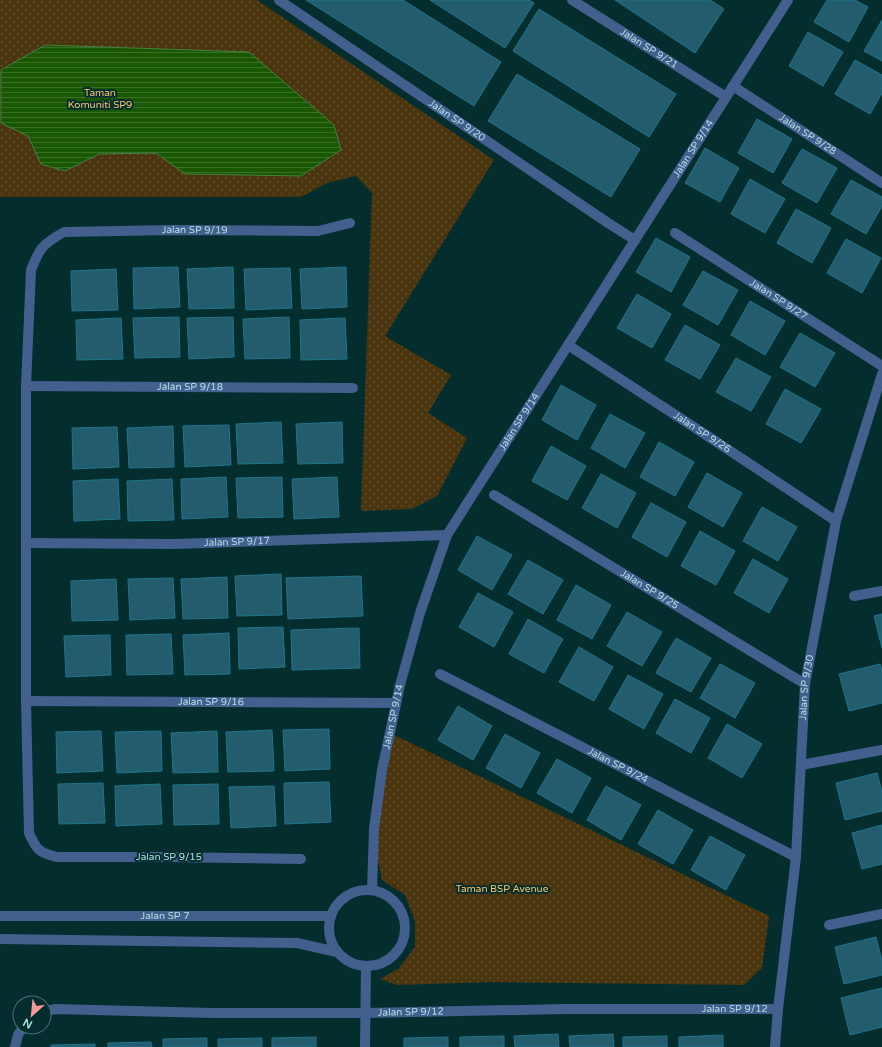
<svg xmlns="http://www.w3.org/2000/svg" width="882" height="1047" viewBox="0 0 882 1047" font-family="'Varela Round',sans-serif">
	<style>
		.park { fill: url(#park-dots) }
		.water { fill: url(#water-rules); stroke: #468044 }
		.building { fill: #235c6c; stroke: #1f758c }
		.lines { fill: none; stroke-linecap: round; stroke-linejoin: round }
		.minor { stroke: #425f8e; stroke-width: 10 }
		.labels { text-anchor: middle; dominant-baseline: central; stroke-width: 4; stroke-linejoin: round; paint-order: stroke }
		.street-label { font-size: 10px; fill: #ace0e2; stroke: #042d2e }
		.park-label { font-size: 10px; fill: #fdc76c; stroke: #042d2e }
	</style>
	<defs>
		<pattern id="park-dots" width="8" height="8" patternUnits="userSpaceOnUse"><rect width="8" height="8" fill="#4a350e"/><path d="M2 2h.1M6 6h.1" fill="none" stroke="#615231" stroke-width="1.8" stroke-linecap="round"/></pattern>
		<pattern id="water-rules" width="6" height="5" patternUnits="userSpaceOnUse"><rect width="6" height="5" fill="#1a5701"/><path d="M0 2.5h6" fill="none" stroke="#396f26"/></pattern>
	</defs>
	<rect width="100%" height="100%" fill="#042d2e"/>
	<!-- park -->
	<g class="park">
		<polygon points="0,0 257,0 494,160 385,336 451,375 428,413 467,438 437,496 412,509 361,511 372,193 356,176 327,183 301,197 0,197"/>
		<polygon points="390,733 769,916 762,968 744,985 491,982 397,985 380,979 398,969 415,947 415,921 405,895 382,880 374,841"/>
	</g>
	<!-- water -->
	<polygon class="water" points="45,45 249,52 334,125 341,150 301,176 185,174 156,153 99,154 65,171 41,164 28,136 1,123 1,70"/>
	<!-- building -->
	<g class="building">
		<polygon points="306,0 403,0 501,62 474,106"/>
		<polygon points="430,0 529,0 534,3 505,48"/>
		<polygon points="615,0 710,0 724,9 695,53"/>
		<polygon points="827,0 855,0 868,7 849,42 814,22"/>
		<polygon points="539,9 676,94 649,137 513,51"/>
		<polygon points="882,20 882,61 864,51"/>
		<polygon points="808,32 843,52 823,86 789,66"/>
		<polygon points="855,60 882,75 882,93 870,114 835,94"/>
		<polygon points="517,74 640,149 611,197 488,121"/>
		<polygon points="757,119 792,139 773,173 738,153"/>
		<polygon points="705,148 739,168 720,202 685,183"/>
		<polygon points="802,149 837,168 817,203 782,183"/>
		<polygon points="750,179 785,199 765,233 731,214"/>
		<polygon points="851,180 882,197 882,206 866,234 831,214"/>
		<polygon points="796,209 831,228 812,263 777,243"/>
		<polygon points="656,238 690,257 671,292 636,272"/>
		<polygon points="846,239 881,258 862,293 827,273"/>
		<polygon points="178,267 180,307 134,309 133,268"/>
		<polygon points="233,267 234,308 189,309 187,269"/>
		<polygon points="346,267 347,307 302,309 300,269"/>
		<polygon points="290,268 292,308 246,310 244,269"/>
		<polygon points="116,269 118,310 72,311 71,271"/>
		<polygon points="703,271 738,290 718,325 683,305"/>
		<polygon points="637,294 671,314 652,348 617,328"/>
		<polygon points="750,301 785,321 765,355 731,335"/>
		<polygon points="179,317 180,357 135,358 133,318"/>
		<polygon points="233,317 234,357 189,359 187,318"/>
		<polygon points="289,317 290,358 245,359 243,319"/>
		<polygon points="121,318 123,359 77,360 76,320"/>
		<polygon points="345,318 347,359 301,360 300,320"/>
		<polygon points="685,325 720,345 700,379 665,360"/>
		<polygon points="800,333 835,353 815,387 780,367"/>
		<polygon points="736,358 771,377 751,411 716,392"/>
		<polygon points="561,385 596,405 577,440 542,420"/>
		<polygon points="785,389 821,409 801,443 766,424"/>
		<polygon points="610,414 645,433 625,468 591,448"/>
		<polygon points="281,422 283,463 238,464 236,424"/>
		<polygon points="342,422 343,463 298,464 296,424"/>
		<polygon points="229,425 231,465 185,467 183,426"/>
		<polygon points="173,426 174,467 129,468 127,428"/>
		<polygon points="117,427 119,467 73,469 72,428"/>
		<polygon points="659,442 694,462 675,496 640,477"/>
		<polygon points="551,446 586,466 567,500 532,481"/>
		<polygon points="707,473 742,493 723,527 688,507"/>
		<polygon points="601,474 636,493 617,528 582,508"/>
		<polygon points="226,477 228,517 182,519 181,479"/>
		<polygon points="282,477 283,517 238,518 236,478"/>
		<polygon points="337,477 339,517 294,519 292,479"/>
		<polygon points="118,479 120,519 74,521 73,481"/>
		<polygon points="172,479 174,520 128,521 127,481"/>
		<polygon points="651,503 686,522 667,557 632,537"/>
		<polygon points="762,507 797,527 778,561 743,541"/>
		<polygon points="700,531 735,551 716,585 681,566"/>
		<polygon points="477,536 512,555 492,590 458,570"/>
		<polygon points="753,559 788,579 769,613 734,593"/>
		<polygon points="528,560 563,580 543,614 508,594"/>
		<polygon points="281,574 282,615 237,616 235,576"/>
		<polygon points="361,576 363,616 288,619 286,578"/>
		<polygon points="227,577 228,618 183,619 181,579"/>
		<polygon points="173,578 175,618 130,620 128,579"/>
		<polygon points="116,579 118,620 72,621 71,581"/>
		<polygon points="576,585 611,605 592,639 557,620"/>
		<polygon points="478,593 513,612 494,647 459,627"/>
		<polygon points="627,612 662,632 642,666 607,646"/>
		<polygon points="882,614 882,648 874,616"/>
		<polygon points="528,619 563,639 544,673 509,654"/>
		<polygon points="283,627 285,667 239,669 238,628"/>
		<polygon points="359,628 360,668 292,670 291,630"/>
		<polygon points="229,633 230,674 185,675 183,635"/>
		<polygon points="171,634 173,674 127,675 126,635"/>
		<polygon points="110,635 111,675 66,677 64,636"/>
		<polygon points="676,638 711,658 691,692 656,673"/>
		<polygon points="579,647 613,667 594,701 559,682"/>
		<polygon points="720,664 755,683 735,718 700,698"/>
		<polygon points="880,664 882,670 882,703 849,711 839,674"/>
		<polygon points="628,675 663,694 644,729 609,709"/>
		<polygon points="675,699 710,718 691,753 656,733"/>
		<polygon points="458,706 492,726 473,760 438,740"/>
		<polygon points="727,724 762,744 742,778 708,758"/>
		<polygon points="329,729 330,769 285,771 283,730"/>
		<polygon points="272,730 274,771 228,772 226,732"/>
		<polygon points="101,731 103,771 57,773 56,732"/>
		<polygon points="161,731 162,771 117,773 115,732"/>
		<polygon points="217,731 218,772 173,773 171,733"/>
		<polygon points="505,734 540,753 521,788 486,768"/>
		<polygon points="557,759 591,778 572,813 537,793"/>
		<polygon points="877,773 882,792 882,811 845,820 836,783"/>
		<polygon points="329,782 331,822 285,824 284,783"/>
		<polygon points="103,783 105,823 59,824 58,784"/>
		<polygon points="160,784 162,824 116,826 115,786"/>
		<polygon points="218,784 219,824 174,825 173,785"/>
		<polygon points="274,786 276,826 231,828 229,787"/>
		<polygon points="606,786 641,805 621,840 587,820"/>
		<polygon points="658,810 693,830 673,864 638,844"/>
		<polygon points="882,825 882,864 862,869 852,833"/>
		<polygon points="710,836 745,855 726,890 691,870"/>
		<polygon points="876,937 882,961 882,975 844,984 835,947"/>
		<polygon points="882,988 882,1027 850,1035 841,998"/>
		<polygon points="558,1034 559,1047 515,1047 514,1036"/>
		<polygon points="613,1034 614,1047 570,1047 569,1036"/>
		<polygon points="723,1035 723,1047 679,1047 679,1037"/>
		<polygon points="504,1036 504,1047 460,1047 460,1037"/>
		<polygon points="667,1036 667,1047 623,1047 623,1037"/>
		<polygon points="316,1037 316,1047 272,1047 272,1038"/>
		<polygon points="448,1037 448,1047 404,1047 404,1038"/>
		<polygon points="207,1038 207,1047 163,1047 163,1039"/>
		<polygon points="262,1038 262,1047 218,1047 218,1039"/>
		<polygon points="151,1042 152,1047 108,1047 108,1043"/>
		<polygon points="95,1044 95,1047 51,1047 51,1045"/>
	</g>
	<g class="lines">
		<!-- minor -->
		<g class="minor">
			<path id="s1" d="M279 0 608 223 635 240"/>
			<path id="s2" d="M572 0 726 97"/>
			<path id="s3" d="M733 86 882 183"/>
			<path id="s4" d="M675 233 882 366"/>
			<path id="s5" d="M568 345 703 433 836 521"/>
			<path id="s6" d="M26 386 353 388"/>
			<path id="s7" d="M494 495 805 684"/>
			<path id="s8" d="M26 543 174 544 447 535"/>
			<polyline points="854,596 882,591"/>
			<path id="s9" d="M440 674 796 857"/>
			<path id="s10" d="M26 701 396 703"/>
			<polyline points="801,765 882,750"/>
			<path id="s11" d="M301 859 163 857H57C39 853 36 849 29 833L26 701V386L31 270C40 247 43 244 64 232L172 230 318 231 350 223"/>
			<path id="s12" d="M372 890 374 829 382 770 400 685 420 613 447 535 788 0"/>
			<circle cx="367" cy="928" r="38"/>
			<path id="s13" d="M0 916H331"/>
			<polyline points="829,925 882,914"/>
			<polyline points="0,939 297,943 337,952"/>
			<path id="s14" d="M44 1011 56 1009 211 1013H365L565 1009H778"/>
			<polyline points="15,1047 18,1035 23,1027"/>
			<polyline points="365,1047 366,966"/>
			<path id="s15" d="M775 1047 778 1009 796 857 805 684 836 521 882 374"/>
		</g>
	</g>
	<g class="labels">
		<!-- street labels -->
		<g class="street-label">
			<text stroke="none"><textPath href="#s2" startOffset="91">Jalan SP 9/21</textPath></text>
			<text stroke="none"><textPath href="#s1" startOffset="215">Jalan SP 9/20</textPath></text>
			<text stroke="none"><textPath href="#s3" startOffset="89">Jalan SP 9/28</textPath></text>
			<text stroke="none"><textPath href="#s12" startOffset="823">Jalan SP 9/14</textPath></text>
			<text stroke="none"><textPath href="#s11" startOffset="1029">Jalan SP 9/19</textPath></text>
			<text stroke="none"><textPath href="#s4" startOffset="123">Jalan SP 9/27</textPath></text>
			<text stroke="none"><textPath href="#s6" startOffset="164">Jalan SP 9/18</textPath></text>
			<text stroke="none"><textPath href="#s12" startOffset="499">Jalan SP 9/14</textPath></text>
			<text stroke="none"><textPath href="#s5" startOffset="160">Jalan SP 9/26</textPath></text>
			<text stroke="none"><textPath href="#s8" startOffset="211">Jalan SP 9/17</textPath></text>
			<text stroke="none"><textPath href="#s7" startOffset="182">Jalan SP 9/25</textPath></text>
			<text stroke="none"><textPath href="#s15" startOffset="361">Jalan SP 9/30</textPath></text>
			<text stroke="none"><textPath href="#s10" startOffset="185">Jalan SP 9/16</textPath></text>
			<text stroke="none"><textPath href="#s12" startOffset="175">Jalan SP 9/14</textPath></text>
			<text stroke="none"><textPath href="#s9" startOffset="200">Jalan SP 9/24</textPath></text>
			<text x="169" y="857">Jalan SP 9/15</text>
			<text stroke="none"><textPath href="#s13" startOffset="165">Jalan SP 7</textPath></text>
			<text stroke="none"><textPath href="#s14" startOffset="691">Jalan SP 9/12</textPath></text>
			<text stroke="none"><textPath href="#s14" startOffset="367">Jalan SP 9/12</textPath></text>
		</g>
		<!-- park labels -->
		<g class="park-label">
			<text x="100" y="93">Taman<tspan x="100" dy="12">Komuniti SP9</tspan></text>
			<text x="502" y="889">Taman BSP Avenue</text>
		</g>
	</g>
	<!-- north arrow -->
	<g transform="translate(32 1015) rotate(207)"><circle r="19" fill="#042d2e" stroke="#477576"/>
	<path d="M0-3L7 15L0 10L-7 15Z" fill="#f59b9c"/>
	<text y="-6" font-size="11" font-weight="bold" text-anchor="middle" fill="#ace0e2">N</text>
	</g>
</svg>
